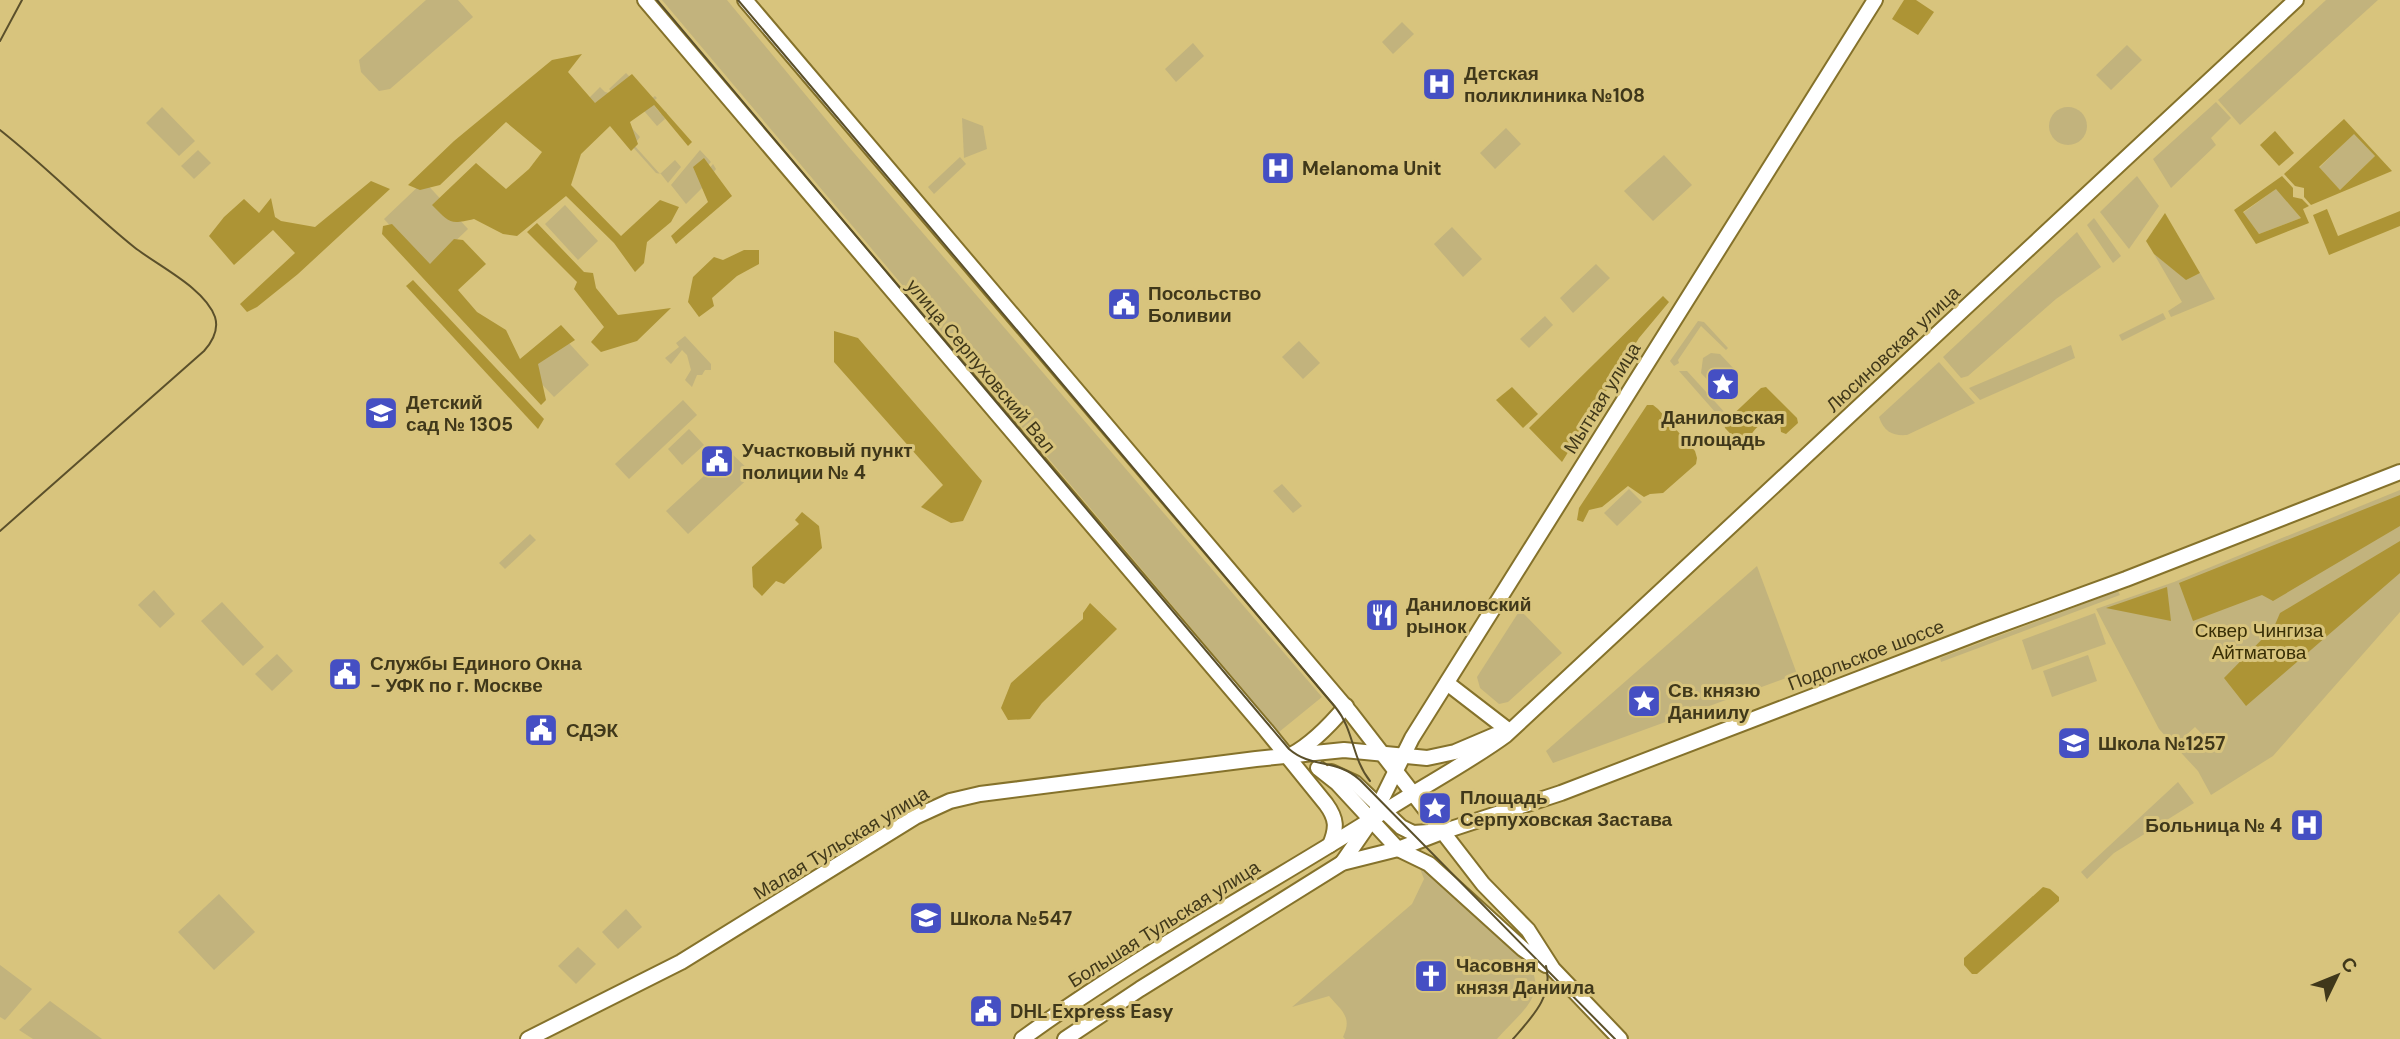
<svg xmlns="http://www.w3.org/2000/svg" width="2400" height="1039" viewBox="0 0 2400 1039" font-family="'DM Sans',sans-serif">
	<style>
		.green { fill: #c2b37d; fill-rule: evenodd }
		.forest { fill: #ad9435; fill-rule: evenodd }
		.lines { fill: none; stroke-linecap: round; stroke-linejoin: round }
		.major-casing { stroke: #85722b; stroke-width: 18 }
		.major { stroke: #fff; stroke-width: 14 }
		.tram { stroke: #5b502b; stroke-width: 2 }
		.labels { text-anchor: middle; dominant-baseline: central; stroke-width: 6; stroke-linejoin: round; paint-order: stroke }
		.poi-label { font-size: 19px; font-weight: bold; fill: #40381a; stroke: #d8c47d; text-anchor: start }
		.street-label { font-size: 19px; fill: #40381a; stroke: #d8c47d }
		.park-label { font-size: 19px; fill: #392f05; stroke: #d8c47d }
	</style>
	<rect width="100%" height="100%" fill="#d8c47d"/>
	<!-- green -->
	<g class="green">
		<polygon points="426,0 458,0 473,17 390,89 379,91 361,72 359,60"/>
		<polygon points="662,0 727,0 848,146 1322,697 1279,732"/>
		<polygon points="2326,0 2378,0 2240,125 2218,100"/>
		<polygon points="1402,22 1414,34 1393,54 1382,42"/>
		<polygon points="1193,43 1204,56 1176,82 1165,69"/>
		<polygon points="2127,45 2142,60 2111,90 2096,75"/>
		<polygon points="626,73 629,76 631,75 650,100 655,96 657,98 652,103 661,114 665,111 667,113 663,116 665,119 657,126 633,98 624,119 640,137 634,145 660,174 675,160 681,167 668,183 661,174 656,173 589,98 600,87 605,92 609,93 611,91 609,89"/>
		<polygon points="2216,102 2231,118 2211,138 2216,145 2171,188 2153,159"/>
		<polygon points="162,107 195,141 179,156 146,123"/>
		<circle cx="2068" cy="126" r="19"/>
		<polygon points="962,118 983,126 987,149 964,158"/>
		<polygon points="1506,128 1521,144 1495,169 1480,153"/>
		<polygon points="2354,133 2375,156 2340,190 2319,168"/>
		<polygon points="198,150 211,163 194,179 181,166"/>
		<polygon points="700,150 711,162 706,167 708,170 713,164 716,169 701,189 686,204 671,185"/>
		<polygon points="1664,155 1692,185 1653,221 1624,191"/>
		<polygon points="960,157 966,164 934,194 928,187"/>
		<polygon points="2137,176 2159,206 2129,249 2100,212"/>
		<polygon points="424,181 468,229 428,267 384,219"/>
		<polygon points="2277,188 2301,218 2259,234 2243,213"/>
		<polygon points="565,205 598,241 578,260 545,224"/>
		<polygon points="2094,218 2121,256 2113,263 2087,225"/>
		<polygon points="1452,227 1482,259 1463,277 1434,244"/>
		<polygon points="2077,232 2101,267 2056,299 1968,376 1961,378 1943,357"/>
		<polygon points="2154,254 2186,279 2200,273 2215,299 2171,317 2168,311 2182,302"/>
		<polygon points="1596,264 1610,278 1573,313 1560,298"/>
		<polygon points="2163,313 2166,319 2122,341 2119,335"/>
		<polygon points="1545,316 1553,325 1529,348 1520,339"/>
		<polygon points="1698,321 1704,322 1728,348 1726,350 1701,326 1678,360 1679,363 1674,366 1670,361"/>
		<polygon points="556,329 589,365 554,397 520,361"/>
		<polygon points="685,336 711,364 711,370 705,370 702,375 697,375 692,387 685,380 691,370 687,355 682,350 671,364 665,358 679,347 676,343"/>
		<polygon points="1299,341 1320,363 1303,379 1282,357"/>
		<polygon points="2071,345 2075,358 1980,400 1969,388"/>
		<polygon points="1711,353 1720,354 1735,370 1737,378 1730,389 1717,390 1701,373 1703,358"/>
		<path d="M1939 362 1975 403 1907 435C1893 436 1884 432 1879 417Z"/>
		<polygon points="1679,371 1687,371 1728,416 1723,421"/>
		<polygon points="683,400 697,415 629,479 615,464"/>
		<polygon points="689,429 704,445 682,465 668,449"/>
		<polygon points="730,452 753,474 688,534 666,511"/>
		<polygon points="1282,484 1302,506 1293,513 1273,491"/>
		<polygon points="1629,489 1642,502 1617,526 1604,513"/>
		<path d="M2400 490V612L2273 756 2211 795 2198 771 2159 729 2096 609 2174 582ZM2195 727 2208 740 2196 752 2183 738Z"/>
		<polygon points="530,534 536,540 505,569 499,563"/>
		<polygon points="1757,566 1797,674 1553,763 1546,751"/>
		<polygon points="154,590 175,614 160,628 138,605"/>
		<polygon points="2118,591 2120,595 1941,662 1940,658"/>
		<polygon points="222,602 264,647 243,666 201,621"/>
		<polygon points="1520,610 1562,653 1508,702 1499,704 1480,688 1477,677"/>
		<polygon points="2095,613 2106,644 2032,670 2022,640"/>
		<polygon points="277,654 293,671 272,691 255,674"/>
		<polygon points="2088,655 2097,681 2052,697 2043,671"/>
		<polygon points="2178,782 2194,803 2114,853 2087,879 2081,872"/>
		<path d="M1419 866 1428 871 1519 948C1553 993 1528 1004 1497 1039H1345L1343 1037C1353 1017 1341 1010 1329 996L1292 1007 1412 904 1424 879Z"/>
		<polygon points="219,894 255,932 214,970 178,932"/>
		<polygon points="626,909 642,927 618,949 602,932"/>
		<polygon points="578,947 596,964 576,984 558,966"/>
		<polygon points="0,965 32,989 5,1020 0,1017"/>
		<polygon points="50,1001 102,1039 33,1039 19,1030"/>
	</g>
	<!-- forest -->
	<g class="forest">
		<polygon points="1904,0 1916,0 1934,12 1918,35 1892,19"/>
		<path d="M582 54 568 72 595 103 632 74 692 142 688 146 654 105 630 122 638 144 631 151 610 126 581 154 571 185 621 236 660 200 679 207 671 222 647 242 644 263 635 272 614 243 566 196 517 236 503 234 474 219C449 225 450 223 432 205L476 163 506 189 529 169 542 152 506 122 440 185 420 190 408 185 454 141 552 60Z"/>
		<path d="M2344 119 2392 171 2311 205 2304 197V188L2295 186 2284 174ZM2354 134 2375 156 2340 190 2319 167Z"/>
		<polygon points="2275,131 2294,153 2279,166 2260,145"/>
		<polygon points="704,158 732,196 676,244 671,236 708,202 693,167"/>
		<path d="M2282 176 2293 188V197L2302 199 2309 206 2303 209 2309 223 2256 244 2234 210ZM2276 189 2301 218 2259 234 2243 212Z"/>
		<polygon points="371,181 390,189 298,274 257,307 247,312 240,304 295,253 273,230 234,265 209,236 224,217 244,199 259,213 271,198 275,217 281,221 315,227"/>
		<polygon points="2327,209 2338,236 2400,211 2400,226 2329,255 2313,215"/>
		<polygon points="2165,213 2200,273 2186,280 2154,254 2146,241"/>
		<polygon points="537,223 584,272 593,273 596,288 618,315 671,308 637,341 601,352 591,342 604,327 574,289 577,282 527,232"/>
		<polygon points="392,224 430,264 454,239 463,240 486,264 458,290 477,312 506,330 520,359 561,325 575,340 538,364 546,400 541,405 382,234 383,226"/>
		<polygon points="744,250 759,250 759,264 737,276 712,298 714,306 699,317 688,302 693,277 714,257 723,260"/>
		<polygon points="413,280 544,419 538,429 406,286"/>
		<polygon points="1663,296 1669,302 1639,338 1562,462 1529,428"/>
		<polygon points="834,331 858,338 982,481 963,521 951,523 921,507 943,485 834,362"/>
		<polygon points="1512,387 1538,414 1523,428 1496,400"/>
		<path d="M1766 387 1797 418 1798 423 1786 434 1781 432 1779 415 1776 411H1771C1765 424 1752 427 1749 441L1740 444 1725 428 1724 423 1761 388Z"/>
		<polygon points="1647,405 1653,405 1658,409 1695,451 1697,458 1696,464 1663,493 1650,494 1644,497 1628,486 1602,507 1589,510 1583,522 1577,520 1579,508"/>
		<polygon points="2400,495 2400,526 2273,601 2262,595 2193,621 2179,583"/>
		<polygon points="802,512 819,526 822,548 784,584 776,581 762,596 753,587 752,567 799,524 795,520"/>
		<polygon points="2400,541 2400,573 2246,706 2224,678 2274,627 2280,613"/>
		<polygon points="2167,587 2171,621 2106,608"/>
		<polygon points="1090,603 1117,629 1042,703 1030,719 1008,720 1001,708 1011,683 1083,619 1083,613"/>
		<polygon points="2043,887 2050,889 2059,897 2059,901 1977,974 1972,974 1964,965 1964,958"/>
	</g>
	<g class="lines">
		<!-- major casing -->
		<g class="major-casing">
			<g id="major">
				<path d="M645 0 1266 730 1326 804C1337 819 1337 828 1330 845"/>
				<polyline points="745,0 1350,712 1483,884 1528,930 1553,969 1620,1039"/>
				<polyline points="1447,683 1508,730"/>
				<path d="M1291 755C1312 744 1330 725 1346 706"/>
				<polyline points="1318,768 1337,783 1398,849 1429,864 1523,949 1546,965"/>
				<polyline points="1331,772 1355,783 1401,827 1413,833 1429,832"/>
				<polyline points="1342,863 1371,821 1412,738 1875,0"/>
				<polyline points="528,1039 681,962 915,817 950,801 980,794 1256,759 1344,750 1427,758 1455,752 1495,735"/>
				<path d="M1022 1039C1138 954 1267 886 1388 809 1427 784 1469 762 1506 735L2296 0"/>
				<polyline points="1065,1039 1140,989 1342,863 1398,849 1442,832 1561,793 1986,630 2126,579 2400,472"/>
			</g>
		</g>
		<!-- major -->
		<use href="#major" class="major"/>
		<!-- tram -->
		<g class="tram">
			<path d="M657 0 1289 749C1312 769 1336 758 1360 780L1615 1039"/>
			<path d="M738 0 1336 708C1354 730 1352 759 1370 781"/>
			<polyline points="0,41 22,0"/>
			<path d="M0 130C47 167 88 210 134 247 158 266 205 288 215 317 219 330 212 342 204 351L0 531"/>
			<path d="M1513 1039C1531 1018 1554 996 1546 966"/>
		</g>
	</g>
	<!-- icons -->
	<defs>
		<g id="hospital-square" transform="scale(1.75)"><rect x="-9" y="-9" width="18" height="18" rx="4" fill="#454fc3" stroke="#d8c47d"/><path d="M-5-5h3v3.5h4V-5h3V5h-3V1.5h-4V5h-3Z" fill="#fff"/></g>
		<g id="civic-square" transform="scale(1.75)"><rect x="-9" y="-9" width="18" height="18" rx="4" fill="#454fc3" stroke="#d8c47d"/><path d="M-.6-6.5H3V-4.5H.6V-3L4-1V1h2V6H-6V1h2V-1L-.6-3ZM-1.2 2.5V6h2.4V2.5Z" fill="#fff"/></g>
		<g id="sight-square" transform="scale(1.75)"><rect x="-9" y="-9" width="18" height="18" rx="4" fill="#454fc3" stroke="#d8c47d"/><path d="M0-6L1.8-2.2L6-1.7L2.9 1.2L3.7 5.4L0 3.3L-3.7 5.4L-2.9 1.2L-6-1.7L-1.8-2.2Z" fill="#fff"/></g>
		<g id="school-square" transform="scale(1.75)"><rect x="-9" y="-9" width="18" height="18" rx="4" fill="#454fc3" stroke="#d8c47d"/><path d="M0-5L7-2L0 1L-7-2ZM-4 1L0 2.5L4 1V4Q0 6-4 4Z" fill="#fff"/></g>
		<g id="restaurant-square" transform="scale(1.75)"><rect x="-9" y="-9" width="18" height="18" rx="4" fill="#454fc3" stroke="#d8c47d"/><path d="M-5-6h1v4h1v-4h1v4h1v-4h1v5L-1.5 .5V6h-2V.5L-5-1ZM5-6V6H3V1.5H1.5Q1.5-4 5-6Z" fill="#fff"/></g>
		<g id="church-square" transform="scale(1.75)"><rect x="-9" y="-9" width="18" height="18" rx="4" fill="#454fc3" stroke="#d8c47d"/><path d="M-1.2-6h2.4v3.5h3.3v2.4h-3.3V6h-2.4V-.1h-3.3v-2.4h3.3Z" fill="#fff"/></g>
	</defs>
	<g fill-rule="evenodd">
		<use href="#hospital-square" x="1439" y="84"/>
		<use href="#hospital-square" x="1278" y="168"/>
		<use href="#civic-square" x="1124" y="304"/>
		<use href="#sight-square" x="1723" y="384"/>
		<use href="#school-square" x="381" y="413"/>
		<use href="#civic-square" x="717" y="461"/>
		<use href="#restaurant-square" x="1382" y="615"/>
		<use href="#civic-square" x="345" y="674"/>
		<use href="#sight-square" x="1644" y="701"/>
		<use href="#civic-square" x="541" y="730"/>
		<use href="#school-square" x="2074" y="743"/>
		<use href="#sight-square" x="1435" y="808"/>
		<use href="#hospital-square" x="2307" y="825"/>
		<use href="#school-square" x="926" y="918"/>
		<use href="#church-square" x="1431" y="976"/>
		<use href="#civic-square" x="986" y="1011"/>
	</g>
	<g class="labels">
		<!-- poi labels -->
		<g class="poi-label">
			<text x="1464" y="73">Детская<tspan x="1464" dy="22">поликлиника №108</tspan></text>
			<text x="1302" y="168">Melanoma Unit</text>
			<text x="1148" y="293">Посольство<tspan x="1148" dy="22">Боливии</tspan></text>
			<text x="406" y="402">Детский<tspan x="406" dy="22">сад № 1305</tspan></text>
			<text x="1723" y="417" text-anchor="middle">Даниловская<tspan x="1723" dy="22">площадь</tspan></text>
			<text x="742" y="450">Участковый пункт<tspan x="742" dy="22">полиции № 4</tspan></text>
			<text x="1406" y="604">Даниловский<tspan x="1406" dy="22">рынок</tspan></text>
			<text x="370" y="663">Службы Единого Окна<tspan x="370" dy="22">- УФК по г. Москве</tspan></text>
			<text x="1668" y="690">Св. князю<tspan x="1668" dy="22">Даниилу</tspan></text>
			<text x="566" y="730">СДЭК</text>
			<text x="2098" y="743">Школа №1257</text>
			<text x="1460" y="797">Площадь<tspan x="1460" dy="22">Серпуховская Застава</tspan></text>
			<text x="2282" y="825" text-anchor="end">Больница № 4</text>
			<text x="950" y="918">Школа №547</text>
			<text x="1456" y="965">Часовня<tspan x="1456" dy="22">князя Даниила</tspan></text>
			<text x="1010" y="1011">DHL Express Easy</text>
		</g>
		<!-- street labels -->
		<g class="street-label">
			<text transform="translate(1893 349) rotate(-43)">Люсиновская улица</text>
			<text transform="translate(981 366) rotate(50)">улица Серпуховский Вал</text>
			<text transform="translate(1602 398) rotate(-58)">Мытная улица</text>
			<text transform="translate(1866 655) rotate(-21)">Подольское шоссе</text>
			<text transform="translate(841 843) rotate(-31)">Малая Тульская улица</text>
			<text transform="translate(1164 924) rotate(-32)">Большая Тульская улица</text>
		</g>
		<!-- park labels -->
		<g class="park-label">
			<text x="2259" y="630">Сквер Чингиза<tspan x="2259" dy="22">Айтматова</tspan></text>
		</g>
	</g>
	<!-- north arrow -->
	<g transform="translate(2337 976) rotate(47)" stroke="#d8c47d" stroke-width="5" paint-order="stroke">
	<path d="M0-5L12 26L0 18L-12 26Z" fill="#40381a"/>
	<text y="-10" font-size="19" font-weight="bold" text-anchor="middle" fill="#40381a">С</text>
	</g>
</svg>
